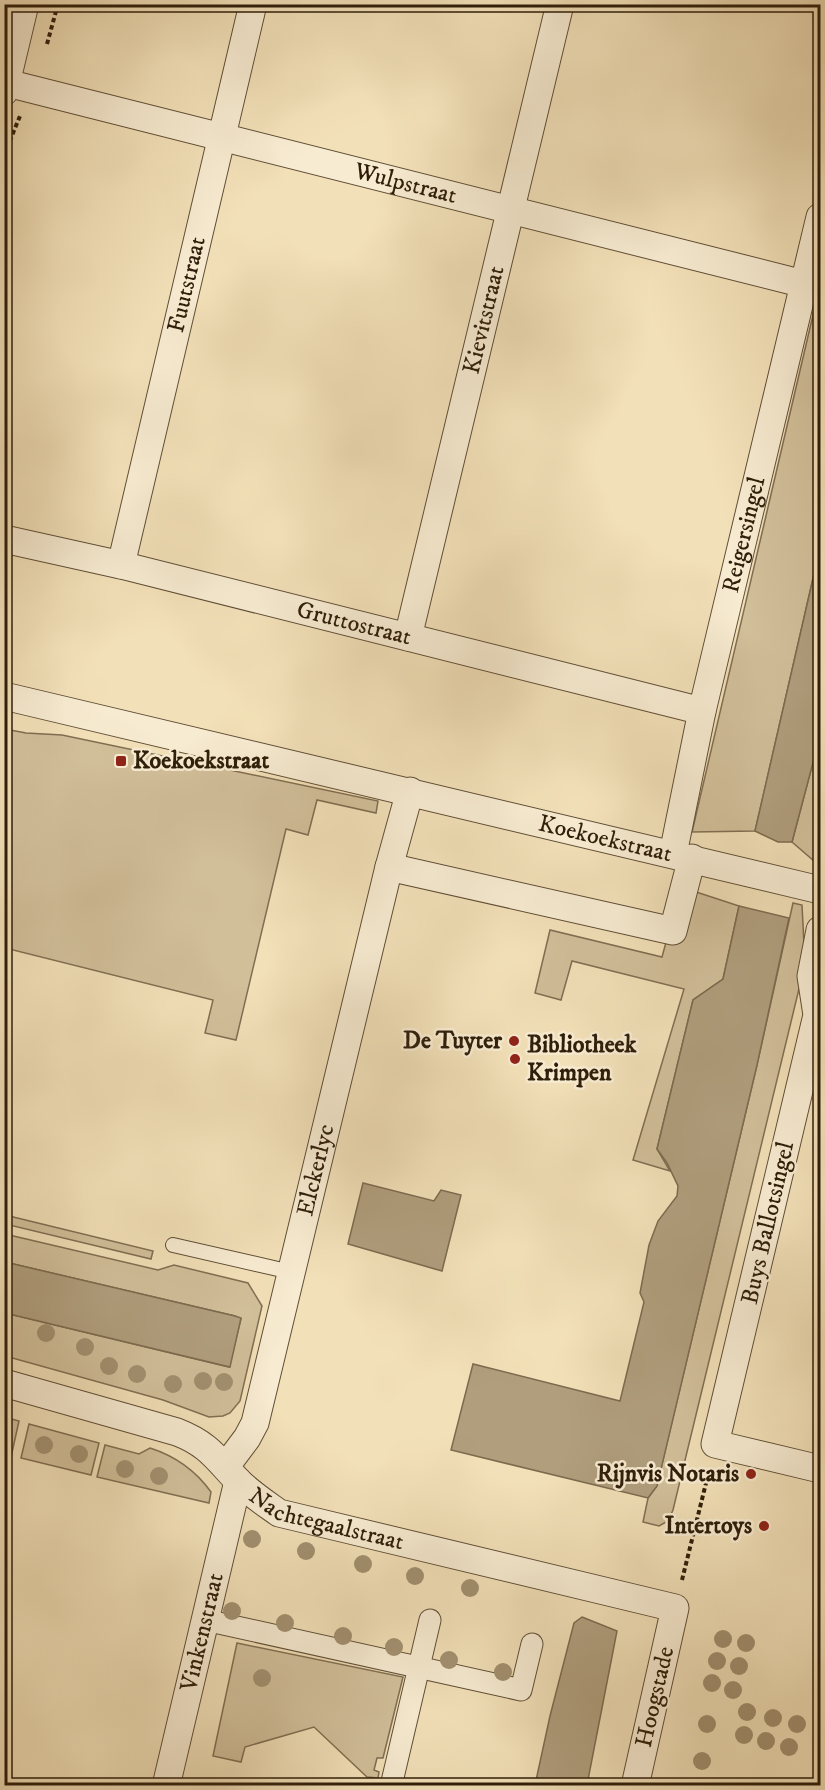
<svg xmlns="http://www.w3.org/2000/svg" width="825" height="1790" viewBox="0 0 825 1790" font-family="'IM FELL DW Pica',serif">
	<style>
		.green { fill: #d1bf9a; stroke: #806e52; stroke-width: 1.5 }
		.water { fill: #b09e7d; stroke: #7c6b4f; stroke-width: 1.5 }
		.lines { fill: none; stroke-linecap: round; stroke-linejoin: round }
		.service-casing { stroke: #604e36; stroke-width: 16 }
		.pedestrian-casing { stroke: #604e36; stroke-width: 23 }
		.minor-casing { stroke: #604e36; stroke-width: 29 }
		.path { stroke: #2f1e0a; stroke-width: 4; stroke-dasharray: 4.5 3; stroke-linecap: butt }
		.service { stroke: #f7ebd1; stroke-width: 14 }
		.pedestrian { stroke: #f7ebd1; stroke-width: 21 }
		.minor { stroke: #f7ebd1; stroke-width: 27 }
		.tree { fill: #a29070 }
		.poi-dot { fill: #8f2418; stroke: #f7ebd1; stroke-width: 2 }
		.labels { text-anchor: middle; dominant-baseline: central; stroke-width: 5; stroke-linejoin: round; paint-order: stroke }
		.street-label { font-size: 24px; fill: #2f1e0a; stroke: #f7ebd1 }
		.poi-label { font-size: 24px; font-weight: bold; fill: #2f1e0a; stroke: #f7ebd1; text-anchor: end }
	</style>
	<rect width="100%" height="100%" fill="#f2e0b8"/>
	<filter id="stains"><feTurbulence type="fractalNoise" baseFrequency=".00333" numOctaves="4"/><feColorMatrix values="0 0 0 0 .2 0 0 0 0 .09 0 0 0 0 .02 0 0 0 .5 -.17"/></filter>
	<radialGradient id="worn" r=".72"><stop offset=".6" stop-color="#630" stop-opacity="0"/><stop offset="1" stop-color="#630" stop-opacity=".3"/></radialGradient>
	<!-- green -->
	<g class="green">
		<polygon points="820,285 820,548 755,831 692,832"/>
		<polygon points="5,729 26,733 62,735 378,801 376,813 317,800 308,835 286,829 236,1040 205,1033 213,1000 5,948"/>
		<polygon points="820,736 820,848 814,861 792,842"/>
		<polygon points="681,887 739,906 723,979 693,1000 657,1149 670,1171 633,1160 684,989 572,961 561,1000 535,993 550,930 662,957"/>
		<polygon points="793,903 802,905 805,964 673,1510 668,1521 659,1526 643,1522 648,1498 657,1486 663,1460 757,1065"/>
		<polygon points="5,1215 153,1251 151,1259 5,1224"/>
		<polygon points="5,1234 158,1270 174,1265 248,1283 262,1306 240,1401 230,1413 223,1416 209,1417 163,1400 5,1356 5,1313 229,1367 241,1319 235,1316 5,1262"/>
		<polygon points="4,1417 19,1421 9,1466 5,1465"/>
		<polygon points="29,1424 99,1443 91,1475 21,1458"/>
		<path d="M105 1445 139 1454 150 1448C175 1456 196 1471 211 1492L209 1503 97 1477Z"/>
		<polygon points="237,1643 403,1677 383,1758 377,1758 374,1770 379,1772 378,1778 367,1777 314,1727 245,1747 241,1762 213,1756"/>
	</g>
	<!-- water -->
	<g class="water">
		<polygon points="820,548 820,736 792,842 778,842 755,831"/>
		<polygon points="739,906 789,918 757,1065 657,1486 648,1498 451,1450 473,1364 620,1401 644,1302 640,1293 649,1245 658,1221 677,1196 678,1186 667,1163 657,1149 693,1000 723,979"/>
		<polygon points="363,1183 434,1201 441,1190 461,1195 442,1271 348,1244"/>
		<polygon points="5,1262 235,1316 241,1318 230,1367 5,1313"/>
		<polygon points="582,1617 617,1631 587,1785 535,1785 550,1716 574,1623"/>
	</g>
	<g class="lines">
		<!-- service casing -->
		<g class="service-casing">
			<polyline id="service" points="173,1245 291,1272"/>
		</g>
		<!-- pedestrian casing -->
		<g class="pedestrian-casing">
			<g id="pedestrian">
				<polyline points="205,1620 521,1690 532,1644"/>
				<polyline points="391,1786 430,1620"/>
			</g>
		</g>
		<!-- minor casing -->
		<g class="minor-casing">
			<g id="minor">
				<path id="s1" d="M7 83 804 284"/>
				<polyline points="4,92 25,4"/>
				<path id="s2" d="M4 539 121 565 702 711"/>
				<path id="s3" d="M121 565 253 4"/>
				<path id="s4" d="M408 637 560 4"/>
				<path id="s5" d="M4 696 820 890"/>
				<path id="s6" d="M673 854 702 711 820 217"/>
				<polyline points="389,867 410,791"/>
				<polyline points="820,930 811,976 817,1015 715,1444 820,1469"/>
				<path id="s7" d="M4 1383 177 1432C208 1444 216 1458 238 1481 251 1494 265 1503 279 1513L675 1608 635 1786"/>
				<path id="s8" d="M226 1466 247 1438 255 1423 389 867 673 931 692 858"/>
				<path id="s9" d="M166 1786 238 1481"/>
			</g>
		</g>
		<!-- path -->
		<g class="path">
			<polyline points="47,44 58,4"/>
			<polyline points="4,155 20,116"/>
			<polyline points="682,1580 709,1471"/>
		</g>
		<!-- service -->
		<use href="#service" class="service"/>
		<!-- pedestrian -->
		<use href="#pedestrian" class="pedestrian"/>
		<!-- minor -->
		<use href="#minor" class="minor"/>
	</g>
	<!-- trees -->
	<g class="tree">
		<circle cx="46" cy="1333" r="9"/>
		<circle cx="85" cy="1347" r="9"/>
		<circle cx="109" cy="1366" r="9"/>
		<circle cx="137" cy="1374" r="9"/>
		<circle cx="203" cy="1381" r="9"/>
		<circle cx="224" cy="1382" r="9"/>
		<circle cx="173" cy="1384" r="9"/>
		<circle cx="44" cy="1445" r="9"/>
		<circle cx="79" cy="1454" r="9"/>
		<circle cx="125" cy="1469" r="9"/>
		<circle cx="159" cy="1476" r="9"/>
		<circle cx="252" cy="1539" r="9"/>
		<circle cx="306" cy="1551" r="9"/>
		<circle cx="363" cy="1564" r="9"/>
		<circle cx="415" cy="1576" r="9"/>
		<circle cx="470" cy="1588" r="9"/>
		<circle cx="232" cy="1611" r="9"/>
		<circle cx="285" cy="1623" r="9"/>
		<circle cx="343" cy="1636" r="9"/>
		<circle cx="723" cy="1639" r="9"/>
		<circle cx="746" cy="1643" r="9"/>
		<circle cx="394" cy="1647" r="9"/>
		<circle cx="449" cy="1660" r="9"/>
		<circle cx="717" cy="1661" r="9"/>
		<circle cx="739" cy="1666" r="9"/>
		<circle cx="503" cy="1672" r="9"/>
		<circle cx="262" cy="1678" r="9"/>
		<circle cx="712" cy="1683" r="9"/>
		<circle cx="733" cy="1690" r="9"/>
		<circle cx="747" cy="1712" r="9"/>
		<circle cx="773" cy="1718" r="9"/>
		<circle cx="707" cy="1724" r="9"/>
		<circle cx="797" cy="1724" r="9"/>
		<circle cx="744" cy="1735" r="9"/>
		<circle cx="766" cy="1741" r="9"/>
		<circle cx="789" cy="1747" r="9"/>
		<circle cx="702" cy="1761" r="9"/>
	</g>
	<!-- markers -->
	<g class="poi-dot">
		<rect x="115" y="755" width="12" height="12" rx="3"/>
		<circle cx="514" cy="1041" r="6"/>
		<circle cx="515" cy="1059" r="6"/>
		<circle cx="751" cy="1474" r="6"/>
		<circle cx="764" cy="1526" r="6"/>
	</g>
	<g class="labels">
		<!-- street labels -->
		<g class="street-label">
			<text stroke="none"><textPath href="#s1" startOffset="411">Wulpstraat</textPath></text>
			<text stroke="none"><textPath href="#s3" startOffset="288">Fuutstraat</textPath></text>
			<text stroke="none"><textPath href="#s4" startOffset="326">Kievitstraat</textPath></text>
			<text stroke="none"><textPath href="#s6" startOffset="327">Reigersingel</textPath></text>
			<text stroke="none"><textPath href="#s2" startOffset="360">Gruttostraat</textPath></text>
			<text stroke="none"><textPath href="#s5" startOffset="618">Koekoekstraat</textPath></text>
			<text stroke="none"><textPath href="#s8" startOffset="312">Elckerlyc</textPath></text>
			<text transform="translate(768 1223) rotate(-77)">Buys Ballotsingel</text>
			<text stroke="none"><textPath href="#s7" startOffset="358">Nachtegaalstraat</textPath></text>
			<text stroke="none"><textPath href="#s9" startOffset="158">Vinkenstraat</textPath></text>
			<text transform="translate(655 1697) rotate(-77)">Hoogstade</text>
		</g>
		<!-- poi labels -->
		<g class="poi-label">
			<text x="133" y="761" text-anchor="start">Koekoekstraat</text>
			<text x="502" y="1041">De Tuyter</text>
			<text x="527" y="1045" text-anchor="start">Bibliotheek<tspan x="527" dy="28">Krimpen</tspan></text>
			<text x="739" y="1474">Rijnvis Notaris</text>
			<text x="752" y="1526">Intertoys</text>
		</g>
	</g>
	<!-- margin -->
	<rect width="825" height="1790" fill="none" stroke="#f2e0b8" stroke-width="24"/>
	<rect x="6" y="6" width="813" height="1778" fill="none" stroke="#2f1e0a" stroke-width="3"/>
	<rect x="12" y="12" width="801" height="1766" fill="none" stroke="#2f1e0a" stroke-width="1.5"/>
	<rect width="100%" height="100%" filter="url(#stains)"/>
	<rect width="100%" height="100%" fill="url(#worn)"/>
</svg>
